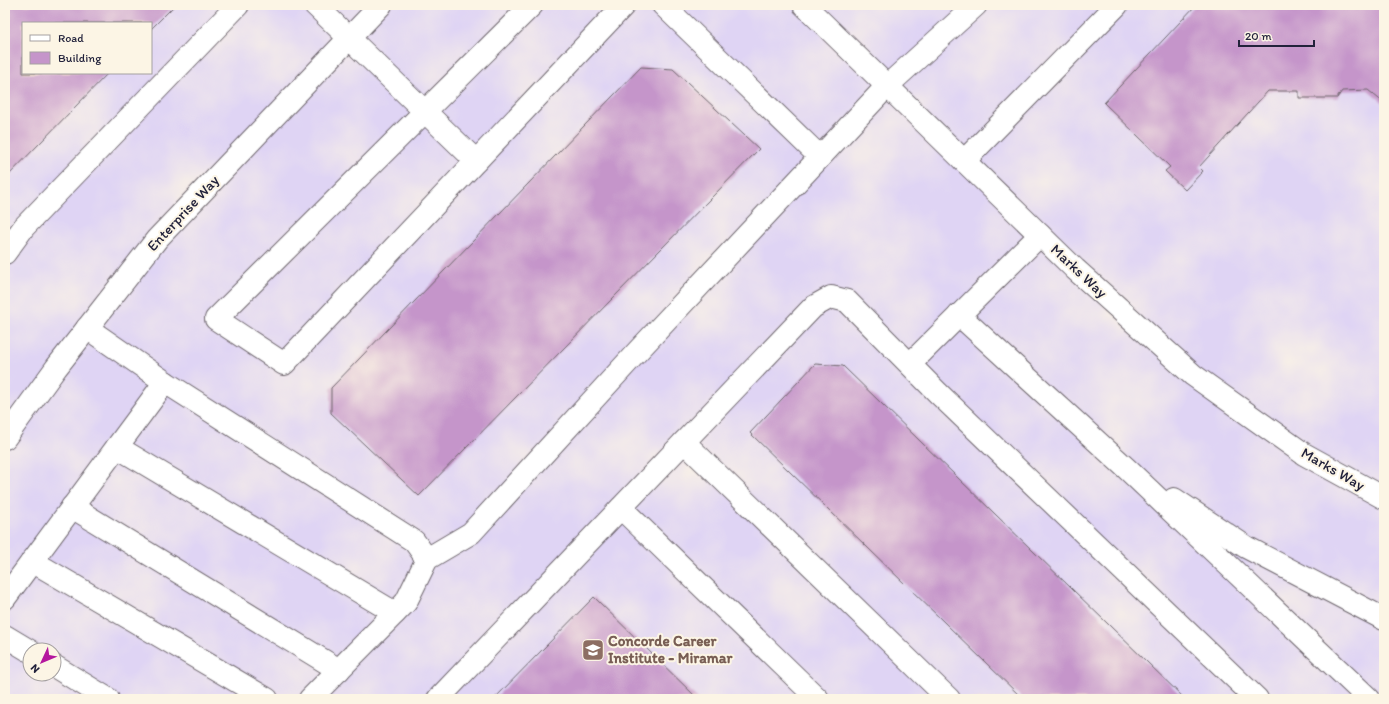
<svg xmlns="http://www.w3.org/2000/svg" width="1389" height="704" viewBox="0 0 1389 704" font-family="Itim,sans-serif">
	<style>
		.built { fill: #dfd4f4; fill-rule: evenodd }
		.building { fill: #c595ca }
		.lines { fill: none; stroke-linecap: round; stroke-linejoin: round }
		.minor-casing { stroke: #6c646b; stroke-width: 24 }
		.minor { stroke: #fff; stroke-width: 22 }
		.labels { text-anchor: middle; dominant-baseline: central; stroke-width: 4; stroke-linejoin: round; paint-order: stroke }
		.street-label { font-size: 15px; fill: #22223b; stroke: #fcf5e5 }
		.education-label { font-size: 15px; font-weight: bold; fill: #785e54; stroke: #fcf5e5; text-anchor: start }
	</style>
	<rect width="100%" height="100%" fill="#fcf5e5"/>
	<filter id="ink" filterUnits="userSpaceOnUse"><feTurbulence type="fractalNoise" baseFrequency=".025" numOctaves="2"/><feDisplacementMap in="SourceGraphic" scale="8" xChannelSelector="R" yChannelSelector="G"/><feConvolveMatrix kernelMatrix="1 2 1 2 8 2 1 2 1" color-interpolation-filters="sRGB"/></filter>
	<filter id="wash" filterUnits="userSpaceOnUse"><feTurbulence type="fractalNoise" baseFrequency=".012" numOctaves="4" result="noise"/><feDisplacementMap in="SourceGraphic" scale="16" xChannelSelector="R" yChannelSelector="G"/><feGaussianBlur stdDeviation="0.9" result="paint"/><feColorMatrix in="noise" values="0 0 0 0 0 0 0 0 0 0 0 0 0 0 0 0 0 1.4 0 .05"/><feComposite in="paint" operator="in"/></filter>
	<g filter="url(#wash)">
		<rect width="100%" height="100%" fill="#f6dfc4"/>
		<!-- built -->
		<path class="built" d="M5 5H1384V699H5ZM23 23H151V73H23ZM30 650H54V674H30Z"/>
		<g id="blocks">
			<!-- building -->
			<g class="building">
				<polygon points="5,5 175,5 151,29 151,23 23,23 23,73 108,73 5,179"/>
				<polygon points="1196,5 1384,5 1384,103 1368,90 1342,91 1337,98 1299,98 1299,91 1268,91 1199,167 1203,171 1185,190 1165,171 1170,167 1104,103"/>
				<polygon points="641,67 673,69 759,149 419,496 331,413 331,388"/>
				<polygon points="815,364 843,366 1185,699 1023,699 750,433"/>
				<polygon points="594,597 698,699 494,699"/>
			</g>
		</g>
	</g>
	<g filter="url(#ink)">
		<use href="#blocks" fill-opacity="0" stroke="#6c646b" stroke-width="1"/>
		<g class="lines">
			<!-- minor casing -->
			<g class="minor-casing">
				<g id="minor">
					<polyline points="315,5 476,161"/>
					<polyline points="532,5 216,319 284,364 624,5"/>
					<polyline points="663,5 820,157"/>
					<polyline points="804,5 1075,269 1193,375 1304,454 1384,498"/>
					<polyline points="964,161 1117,5"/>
					<polyline points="5,253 24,227 238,5"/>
					<polyline points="959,315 1126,468 1369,699"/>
					<polyline points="87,328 165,382 414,541 427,559"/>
					<polyline points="910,364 1040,235"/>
					<polyline points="5,438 56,368 157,239 381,5"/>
					<polyline points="684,442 949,699"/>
					<polyline points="117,447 395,613"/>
					<polyline points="1174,499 1246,547 1384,619"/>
					<polyline points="72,507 339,670"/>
					<polyline points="621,508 818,699"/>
					<polyline points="32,561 267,699"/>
					<polyline points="5,598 165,382"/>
					<polyline points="5,636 30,651"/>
					<polyline points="54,666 108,699"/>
					<polyline points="310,699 406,602 427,559 471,533 636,353 887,86 976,5"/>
					<polyline points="438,699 813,307 831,297 847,301 938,393 1257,699"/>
				</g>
			</g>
			<!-- minor -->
			<use href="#minor" class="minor"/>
		</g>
	</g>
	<!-- icons -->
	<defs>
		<g id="university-square" transform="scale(1.15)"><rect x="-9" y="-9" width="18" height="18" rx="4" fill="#8d6e63" stroke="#fcf5e5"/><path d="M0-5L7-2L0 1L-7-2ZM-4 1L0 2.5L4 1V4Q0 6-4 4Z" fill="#fff"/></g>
	</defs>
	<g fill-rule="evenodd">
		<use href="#university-square" x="593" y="650"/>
	</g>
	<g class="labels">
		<!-- street labels -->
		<g class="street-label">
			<text transform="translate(183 213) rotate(-47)">Enterprise Way</text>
			<text transform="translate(1079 271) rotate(43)">Marks Way</text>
			<text transform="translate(1333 469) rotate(30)">Marks Way</text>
		</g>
		<!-- education labels -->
		<g class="education-label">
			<text x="608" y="641">Concorde Career<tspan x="608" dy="17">Institute - Miramar</tspan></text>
		</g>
	</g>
	<!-- margin -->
	<rect width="1389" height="704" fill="none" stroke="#fcf5e5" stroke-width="20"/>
	<!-- legend -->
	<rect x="22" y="22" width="130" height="52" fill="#fcf5e5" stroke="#a5a1a1"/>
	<rect x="30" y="35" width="20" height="6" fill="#ffffff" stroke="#a5a1a1"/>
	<text x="58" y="42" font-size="12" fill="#22223b">Road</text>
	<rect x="30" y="52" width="20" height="12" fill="#c595ca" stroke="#a5a1a1"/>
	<text x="58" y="62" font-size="12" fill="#22223b">Building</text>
	<!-- north arrow -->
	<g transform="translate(42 662) rotate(226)"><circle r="19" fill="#fcf5e5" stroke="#a5a1a1"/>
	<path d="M0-3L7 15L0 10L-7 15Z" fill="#b5179e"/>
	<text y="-6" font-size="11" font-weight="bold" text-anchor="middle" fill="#22223b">N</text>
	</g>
	<!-- scale -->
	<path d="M1239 40v6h75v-6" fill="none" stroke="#22223b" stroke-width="2"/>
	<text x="1245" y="40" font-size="12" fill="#22223b" stroke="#fcf5e5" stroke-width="3" paint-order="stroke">20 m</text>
</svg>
